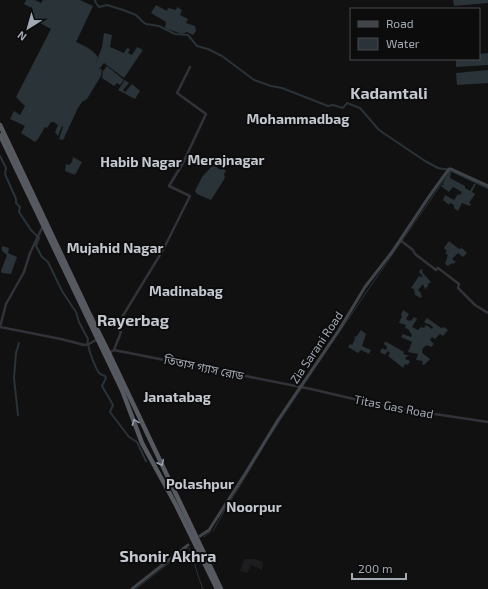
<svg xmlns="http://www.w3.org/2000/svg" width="488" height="589" viewBox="0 0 488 589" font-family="'Exo 2','Noto Sans Bengali',sans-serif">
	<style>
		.built { fill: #1d1d1f }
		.water { fill: #293338 }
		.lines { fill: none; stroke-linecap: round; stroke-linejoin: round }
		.stream { stroke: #293338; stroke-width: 1 }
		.canal { stroke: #293338; stroke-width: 2 }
		.tertiary { stroke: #323338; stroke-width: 2.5 }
		.secondary { stroke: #404348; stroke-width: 3 }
		.trunk { stroke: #565a60; stroke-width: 4.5 }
		.oneway { stroke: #9aa1ac }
		.labels { text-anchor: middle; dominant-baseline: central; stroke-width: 4; stroke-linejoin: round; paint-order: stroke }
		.street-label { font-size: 12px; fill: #a2a9b4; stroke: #0c0c0d }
		.quarter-label { font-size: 14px; font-weight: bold; fill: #c3c8d0; stroke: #0c0c0d }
		.district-label { font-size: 16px; font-weight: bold; fill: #c3c8d0; stroke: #0c0c0d }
	</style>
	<rect width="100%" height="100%" fill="#111112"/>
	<!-- built -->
	<polygon class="built" points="244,559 254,559 263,562 262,570 251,565 247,573 240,571"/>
	<!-- water -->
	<g class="water">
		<path d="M26 0H35L41 3 43 0H80L93 6 76 42C85 46 92 49 98 57L95 66 102 47 104 33 112 35 110 47 124 53 127 48 130 49 128 53 132 55 137 47 143 50 124 78 104 63 100 68 98 67 102 70 101 76 87 99 82 102 78 108 63 140 59 139 63 127 62 126 58 136 55 132 58 125 54 122H51L47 128 45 127 38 139 35 142 21 133 25 126 10 119 14 111 20 115 25 106 16 97 51 29 31 18 30 13 33 9 24 4Z"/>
		<polygon points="453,0 488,0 488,3 454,6"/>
		<polygon points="156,5 167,11 168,8 176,10 177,7 182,10 180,15 188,19 186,23 195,26 196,31 193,35 187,32 182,34 165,28 166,22 151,13"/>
		<polygon points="488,53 488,65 456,67 456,59 479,59 479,54"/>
		<polygon points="107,66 124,80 120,85 117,83 114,86 102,78 103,71"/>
		<polygon points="488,70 488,83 457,85 456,73"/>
		<polygon points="125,80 129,83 123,90 125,92 132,84 140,91 135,99 118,90"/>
		<polygon points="73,157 82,162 75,175 65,171 66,164 69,165 72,162"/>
		<polygon points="215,163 218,165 217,168 221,170 223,168 226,171 224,174 225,178 211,200 197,194 195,191 202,177"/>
		<polygon points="449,170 451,171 450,178 465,186 465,188 470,191 474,184 476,184 472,192 475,194 469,203 471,204 470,206 462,203 458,211 454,208 454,205 450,203 449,205 443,200 445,195 454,200 458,194 460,195 462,192 453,187 449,192 441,186 442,185 444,185 443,184"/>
		<polygon points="449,241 459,249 462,248 467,253 463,257 458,253 452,259 456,262 453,264 452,263 448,266 445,264 448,255 445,253 447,251 444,248"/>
		<polygon points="2,246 9,248 8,253 17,257 11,274 2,273 1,271 7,255 2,251"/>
		<polygon points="421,269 423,270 422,272 431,282 428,284 428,286 425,289 423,284 418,290 421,293 421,295 422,296 421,298 415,295 414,289 411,288 419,276 421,277 423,276 419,272"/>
		<polygon points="403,310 409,314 406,319 409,321 410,320 411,321 414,317 417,319 412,327 418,330 421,327 424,328 426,325 432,329 433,327 429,324 427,324 424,322 427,318 441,328 444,327 448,330 443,336 440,334 435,339 432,337 430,340 434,344 431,347 427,345 423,348 422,353 430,359 424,365 422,364 423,361 416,360 418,354 408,352 412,342 401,337 403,334 411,337 412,335 408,329 405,328 406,325 399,323 402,316 401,315"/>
		<polygon points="361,330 366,334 362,346 371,350 369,354 361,350 358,353 348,347 350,344 352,345 355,339 354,336 356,337"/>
		<polygon points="385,341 404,352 403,354 410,356 407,356 405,359 410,361 408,365 405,364 403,368 402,367 388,356 390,353 388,351 385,355 380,352 382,348 386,350 387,347 384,344"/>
	</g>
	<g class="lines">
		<!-- stream -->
		<g class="stream">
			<path d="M231 500C248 474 262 447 279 422 334 339 390 257 447 176"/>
			<polyline points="213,531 229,502"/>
			<polyline points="204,537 211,531"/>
			<path d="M189 548C195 562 197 575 203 589"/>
			<polyline points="136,589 188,548"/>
		</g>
		<!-- canal -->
		<g class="canal">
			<polyline points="95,0 96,3 99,7 107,5 123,10 136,15 143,22 146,24 159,26 175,34 188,35 197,46 208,49 222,56 254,80 271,86 282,88 328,106 333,105 343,108 347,103 360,108 379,130 425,161 438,168 450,170 488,188"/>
			<path d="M0 156 6 168 5 174 16 199V203L20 207 19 212 31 230 39 238 36 246 42 257 48 262 62 291 76 312 79 322 88 339C86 345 95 367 99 373 101 375 102 375 105 376L106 378 102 386 113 405 110 412 129 437 137 442 146 461"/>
			<polyline points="18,415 14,378 16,353 19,343"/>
		</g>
		<!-- tertiary -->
		<g class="tertiary">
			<polyline points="400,240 413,250 415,254 436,270 438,268 459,284 458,288 475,305 488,313"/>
			<polyline points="0,327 6,304 24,272 30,253 42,228"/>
			<polyline points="0,327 61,339 84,345 89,344 96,340"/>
			<polyline points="114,350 121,332 116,327 163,250 190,196 169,186 183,163 206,114 177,93 190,67"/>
			<polyline points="109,353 114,350 311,389 388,407 488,422"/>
		</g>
		<!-- secondary -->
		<g class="secondary">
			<polyline points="200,536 209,530 245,474 278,420 339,330 365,287 392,252 428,198 449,169 451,169 488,186"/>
			<polyline points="132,589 188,545"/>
		</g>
		<!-- trunk -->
		<g class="trunk">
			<polyline points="0,125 89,313 109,353 221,589"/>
			<polyline points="0,135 122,390 142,443 176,505 217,589"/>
		</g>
	</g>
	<!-- one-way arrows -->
	<defs><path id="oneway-chevron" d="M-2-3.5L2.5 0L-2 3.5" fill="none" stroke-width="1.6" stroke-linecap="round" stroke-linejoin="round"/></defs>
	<g class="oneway">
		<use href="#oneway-chevron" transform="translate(135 422) rotate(-110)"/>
		<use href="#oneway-chevron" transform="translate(161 463) rotate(64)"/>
	</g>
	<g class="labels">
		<!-- street labels -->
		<g class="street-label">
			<text transform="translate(316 347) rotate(-56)">Zia Sarani Road</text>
			<text transform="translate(204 367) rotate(12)">তিতাস গ্যাস রোড</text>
			<text transform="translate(394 406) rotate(11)">Titas Gas Road</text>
		</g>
		<!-- quarter labels -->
		<g class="quarter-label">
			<text x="298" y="118">Mohammadbag</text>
			<text x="226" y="159">Merajnagar</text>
			<text x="141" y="161">Habib Nagar</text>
			<text x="115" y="247">Mujahid Nagar</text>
			<text x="186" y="290">Madinabag</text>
			<text x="177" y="396">Janatabag</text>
			<text x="200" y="483">Polashpur</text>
			<text x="254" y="506">Noorpur</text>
		</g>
		<!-- district labels -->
		<g class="district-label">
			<text x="389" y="92">Kadamtali</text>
			<text x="133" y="319">Rayerbag</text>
			<text x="168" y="555">Shonir Akhra</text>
		</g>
	</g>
	<!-- legend -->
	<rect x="350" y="8" width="130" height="52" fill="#0c0c0d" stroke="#484b50"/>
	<rect x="358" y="21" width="20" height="6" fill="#404348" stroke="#484b50"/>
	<text x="386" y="28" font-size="12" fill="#a2a9b4">Road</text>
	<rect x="358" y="38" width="20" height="12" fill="#293338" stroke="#484b50"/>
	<text x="386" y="48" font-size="12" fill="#a2a9b4">Water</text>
	<!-- north arrow -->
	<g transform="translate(28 28) rotate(217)" stroke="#0c0c0d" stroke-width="3" paint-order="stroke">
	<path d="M0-3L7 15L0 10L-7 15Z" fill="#a2a9b4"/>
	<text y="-6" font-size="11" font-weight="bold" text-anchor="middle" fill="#a2a9b4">N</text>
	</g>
	<!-- scale -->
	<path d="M352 573v6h54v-6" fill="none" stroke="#a2a9b4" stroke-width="2"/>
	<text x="358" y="573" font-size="12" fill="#a2a9b4" stroke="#0c0c0d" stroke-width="3" paint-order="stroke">200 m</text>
</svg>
